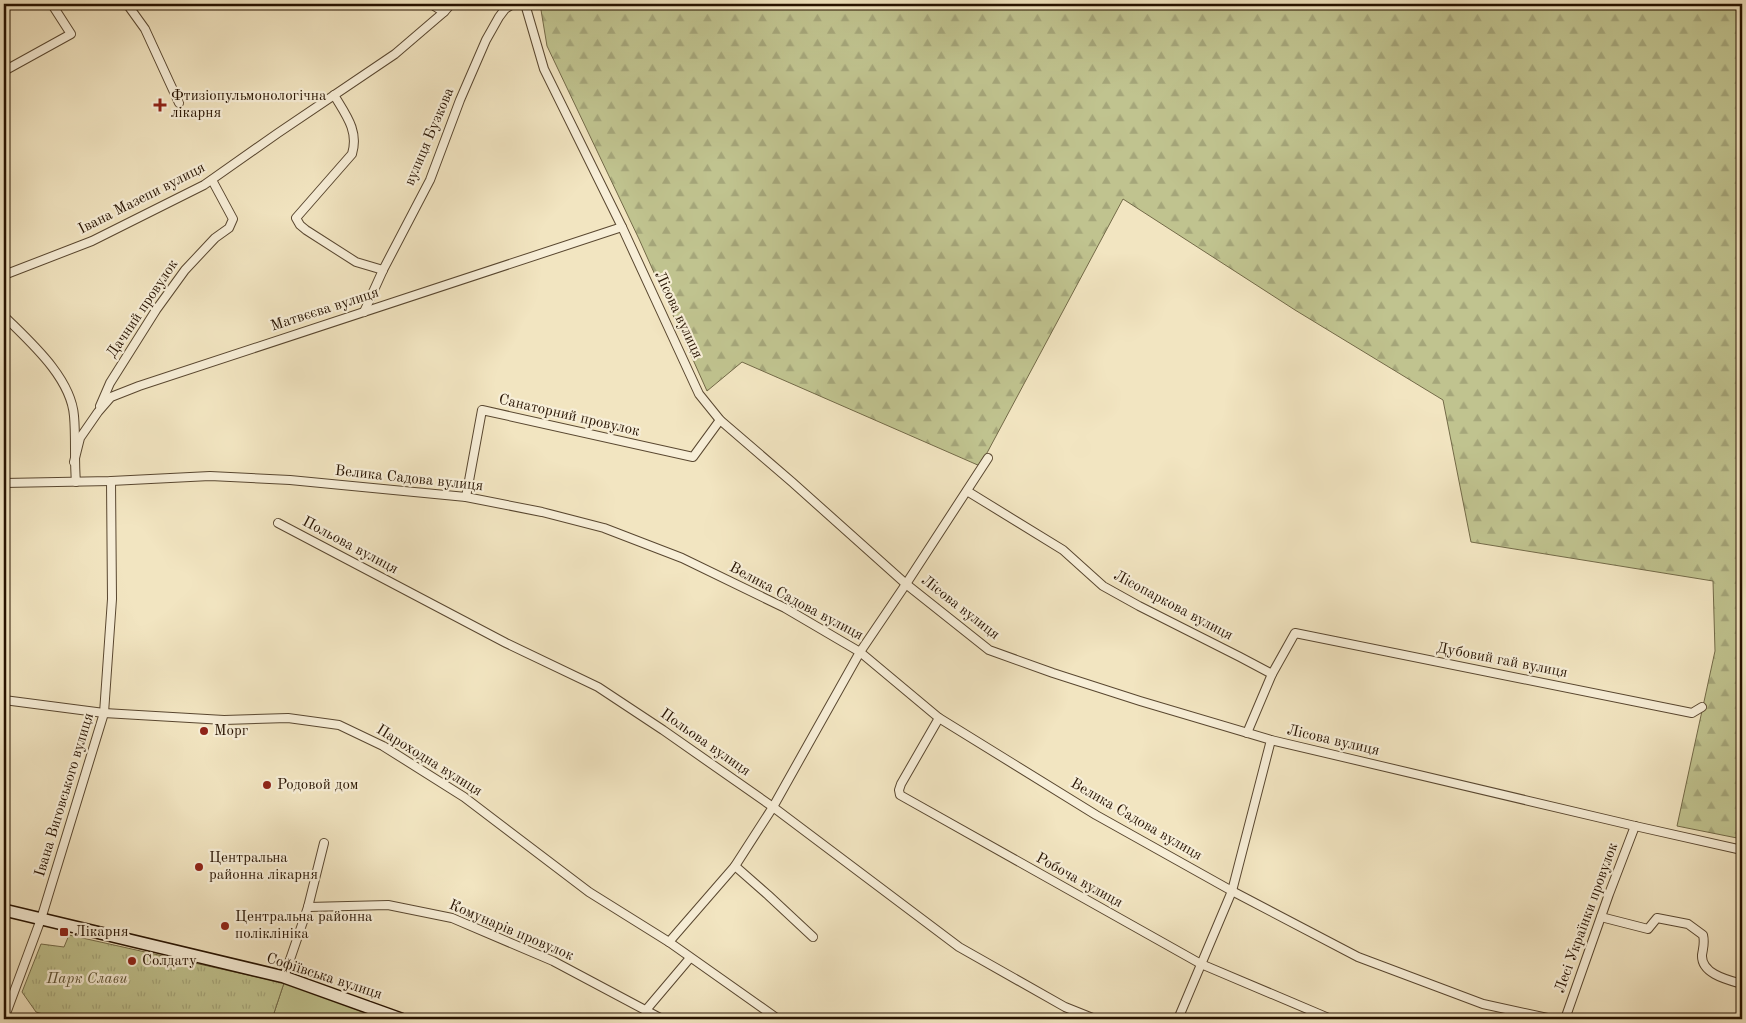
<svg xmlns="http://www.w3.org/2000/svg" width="1746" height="1023" viewBox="0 0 1746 1023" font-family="'Old Standard TT',serif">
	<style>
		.grass { fill: #c0c38f; stroke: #736a48 }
		.forest { fill: url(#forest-firs); stroke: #736a48 }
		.park { fill: url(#park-tufts); stroke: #736a48 }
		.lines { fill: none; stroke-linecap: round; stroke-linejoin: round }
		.street-casing { stroke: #594730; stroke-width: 10 }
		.secondary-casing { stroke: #261200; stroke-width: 14 }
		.street { stroke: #f7eed7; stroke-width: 8 }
		.secondary { stroke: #f7eed7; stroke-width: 11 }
		.poi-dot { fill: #8f2418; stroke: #f7eed7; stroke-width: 2 }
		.labels { text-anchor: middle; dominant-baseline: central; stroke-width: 4.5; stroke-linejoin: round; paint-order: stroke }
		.poi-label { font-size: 15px; fill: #261200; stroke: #f7eed7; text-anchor: start }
		.street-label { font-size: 15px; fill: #261200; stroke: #f7eed7 }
		.park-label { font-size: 15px; font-style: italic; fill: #5c5032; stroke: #f7eed7 }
	</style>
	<defs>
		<pattern id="forest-firs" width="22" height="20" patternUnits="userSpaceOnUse" patternTransform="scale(1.25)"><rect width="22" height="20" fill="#c0c38f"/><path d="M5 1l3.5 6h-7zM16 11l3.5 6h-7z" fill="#a5a67a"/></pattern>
		<pattern id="park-tufts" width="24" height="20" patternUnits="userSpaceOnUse" patternTransform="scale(1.25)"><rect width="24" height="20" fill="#c0c38f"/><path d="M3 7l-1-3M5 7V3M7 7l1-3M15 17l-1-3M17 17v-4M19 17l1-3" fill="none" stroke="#a5a67a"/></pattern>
	</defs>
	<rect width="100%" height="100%" fill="#f2e5c1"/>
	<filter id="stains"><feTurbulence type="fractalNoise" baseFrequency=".004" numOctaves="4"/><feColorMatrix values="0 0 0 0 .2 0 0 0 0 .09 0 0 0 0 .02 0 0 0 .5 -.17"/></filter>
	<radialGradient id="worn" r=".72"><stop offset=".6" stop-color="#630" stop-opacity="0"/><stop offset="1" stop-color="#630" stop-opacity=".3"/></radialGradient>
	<!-- grass -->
	<polygon class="grass" points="284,983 383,1019 272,1019"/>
	<!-- forest -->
	<polygon class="forest" points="540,4 1742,4 1742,839 1677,826 1715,651 1713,581 1471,542 1443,400 1295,310 1123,199 980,466 742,362 707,391 639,239 547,46"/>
	<!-- park -->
	<polygon class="park" points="69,935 284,983 272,1019 59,1019 36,1012 22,992 41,944 64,947"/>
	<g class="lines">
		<!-- street casing -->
		<g class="street-casing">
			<g id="street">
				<polyline points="127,4 145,29 179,103"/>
				<polyline points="431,4 444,12"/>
				<polyline points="525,4 544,69 622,227 699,394 720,420 792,482 906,584 989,650 1053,673 1140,701 1271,740 1635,826 1742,850"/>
				<polyline points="4,71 71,34 53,6 56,4"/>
				<path d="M334 95C346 115 359 131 352 154L296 218 300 225 306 230 356 262 383 270"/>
				<polyline points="4,275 92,241 204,185 278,133 395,54 444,12 451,4"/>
				<polyline points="364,312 383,270 430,180 460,100 486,40 499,17 505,9 513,4"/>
				<path d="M4 316C29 341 71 377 74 416 76 438 74 460 76 482"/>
				<polyline points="100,406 110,383 156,310 185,270 215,238 229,228 233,219 212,180"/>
				<polyline points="74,462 80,438 98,412 111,397 139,386 622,227"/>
				<polyline points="4,483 111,481 210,476 290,480 466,497 542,512 604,528 682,558 785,608 860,652 939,718 1096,815 1232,891 1358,957 1483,1004 1552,1019"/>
				<polyline points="967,491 1063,550 1103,586 1139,606 1240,657 1272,674"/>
				<polyline points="466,497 482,410 693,457 720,420"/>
				<polyline points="278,523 506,643 598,687 663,730 773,807 959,947 1065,1007 1095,1019"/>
				<polyline points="4,700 104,713 224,720 288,718 339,725 383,746 464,797 589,892 669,942 778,1019"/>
				<polyline points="939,718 901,784 899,790 900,795 1201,964 1331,1019"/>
				<polyline points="1247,733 1272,674 1295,633 1692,713 1702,707"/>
				<polyline points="735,866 768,895 813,937"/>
				<polyline points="308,907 388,905 452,918 553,961 662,1019"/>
				<path d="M1601 917 1648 929 1657 918 1688 924 1703 935C1705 943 1703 948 1702 955 1701 974 1728 980 1742 984"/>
				<polyline points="669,942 735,866 773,807 860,652 906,584 988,458"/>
				<polyline points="284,977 308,907 324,843"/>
				<polyline points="646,1010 690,958"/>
				<polyline points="4,1019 41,919 104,713 112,599 111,481"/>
				<polyline points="1178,1019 1232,891 1271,740"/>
				<polyline points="1565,1019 1609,894 1635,826"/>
			</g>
		</g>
		<!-- secondary casing -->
		<g class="secondary-casing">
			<polyline id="secondary" points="4,910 284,977 401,1019"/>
		</g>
		<!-- street -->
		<use href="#street" class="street"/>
		<!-- secondary -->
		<use href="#secondary" class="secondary"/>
	</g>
	<!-- markers -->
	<g class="poi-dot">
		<path d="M157.5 97.5h5v5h5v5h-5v5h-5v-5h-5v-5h5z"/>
		<circle cx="204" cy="731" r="5"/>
		<circle cx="267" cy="785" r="5"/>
		<circle cx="199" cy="867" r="5"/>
		<circle cx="225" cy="926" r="5"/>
		<rect x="59" y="927" width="10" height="10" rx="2.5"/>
		<circle cx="132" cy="961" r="5"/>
	</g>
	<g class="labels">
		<!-- poi labels -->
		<g class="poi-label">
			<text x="171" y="96">Фтизіопульмонологічна<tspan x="171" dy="17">лікарня</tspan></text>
			<text x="214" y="731">Морг</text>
			<text x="277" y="785">Родовой дом</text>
			<text x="209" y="858">Центральна<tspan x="209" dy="17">районна лікарня</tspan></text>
			<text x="235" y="917">Центральна районна<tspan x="235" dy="17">поліклініка</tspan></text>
			<text x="74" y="932">Лікарня</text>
			<text x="142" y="961">Солдату</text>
		</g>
		<!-- street labels -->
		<g class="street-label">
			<text transform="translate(430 137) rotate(-67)">вулиця Бузкова</text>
			<text transform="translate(142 199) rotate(-27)">Івана Мазепи вулиця</text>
			<text transform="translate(143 309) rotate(-56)">Дачний провулок</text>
			<text transform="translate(325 310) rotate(-18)">Матвєєва вулиця</text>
			<text transform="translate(678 315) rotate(65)">Лісова вулиця</text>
			<text transform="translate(569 416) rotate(13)">Санаторний провулок</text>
			<text transform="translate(409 479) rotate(6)">Велика Садова вулиця</text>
			<text transform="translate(350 546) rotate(28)">Польова вулиця</text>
			<text transform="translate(796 602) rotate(28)">Велика Садова вулиця</text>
			<text transform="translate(1173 606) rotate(28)">Лісопаркова вулиця</text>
			<text transform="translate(960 608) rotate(38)">Лісова вулиця</text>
			<text transform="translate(1502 661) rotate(11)">Дубовий гай вулиця</text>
			<text transform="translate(1333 741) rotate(13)">Лісова вулиця</text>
			<text transform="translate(705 743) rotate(35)">Польова вулиця</text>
			<text transform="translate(429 761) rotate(32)">Пароходна вулиця</text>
			<text transform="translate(65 795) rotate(-73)">Івана Виговського вулиця</text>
			<text transform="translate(1136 820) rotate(30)">Велика Садова вулиця</text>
			<text transform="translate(1079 881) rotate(29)">Робоча вулиця</text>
			<text transform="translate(1587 918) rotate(-70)">Лесі Українки провулок</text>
			<text transform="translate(511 931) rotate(23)">Комунарів провулок</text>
			<text transform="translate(324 977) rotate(18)">Софіївська вулиця</text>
		</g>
		<!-- park labels -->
		<g class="park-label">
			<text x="87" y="979">Парк Слави</text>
		</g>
	</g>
	<!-- margin -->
	<rect width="1746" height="1023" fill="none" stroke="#f2e5c1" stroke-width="20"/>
	<rect x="5" y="5" width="1736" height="1013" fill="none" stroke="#261200" stroke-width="2.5"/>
	<rect x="10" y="10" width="1726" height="1003" fill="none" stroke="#261200"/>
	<rect width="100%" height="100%" filter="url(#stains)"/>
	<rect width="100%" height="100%" fill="url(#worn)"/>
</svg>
